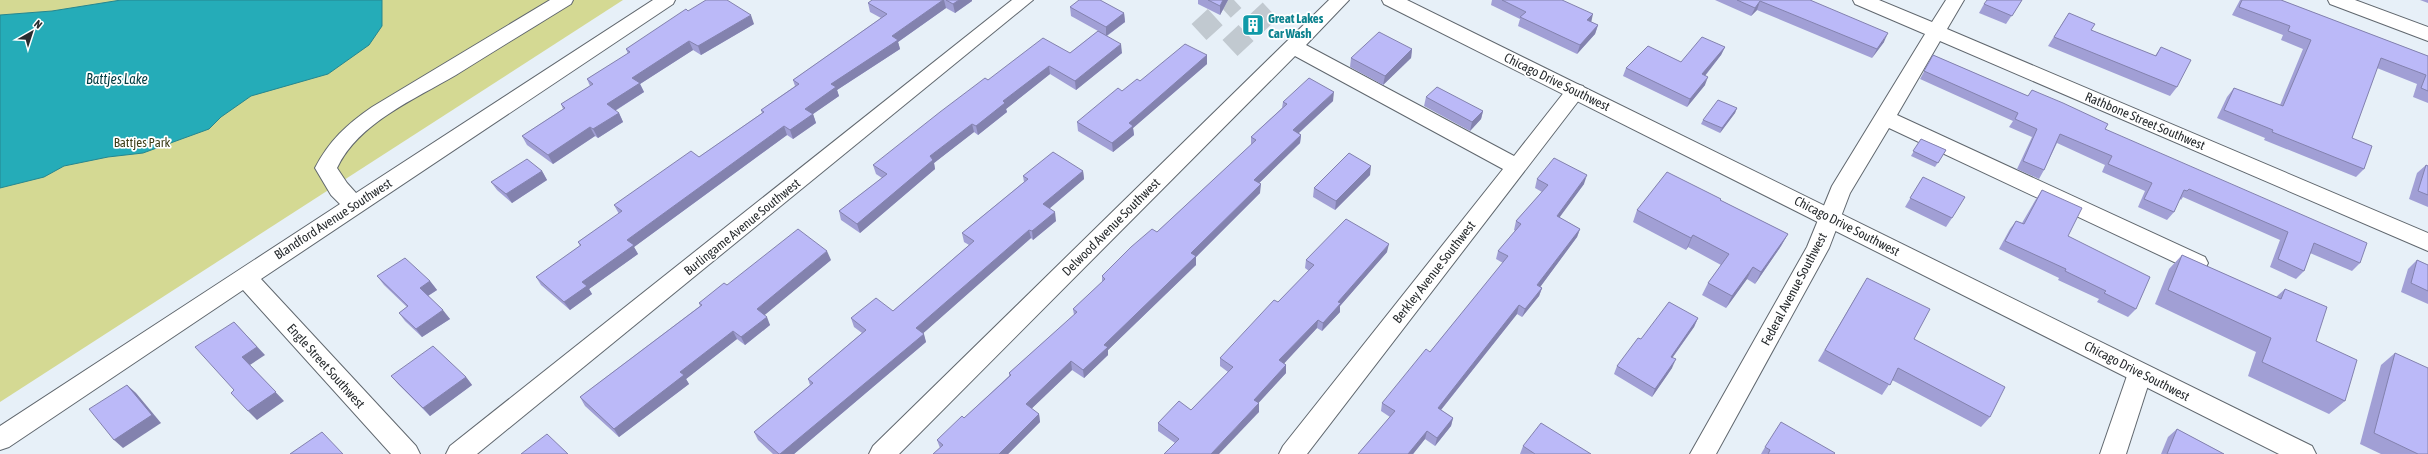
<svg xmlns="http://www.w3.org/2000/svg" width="2428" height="454" viewBox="0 0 2428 454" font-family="'Asap Condensed',sans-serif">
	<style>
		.green { fill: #d4d993 }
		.water { fill: #25acb8; stroke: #26868f }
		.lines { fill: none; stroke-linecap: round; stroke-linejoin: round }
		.minor-tunnel { stroke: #c1c9d0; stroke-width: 22; stroke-dasharray: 22 11; stroke-linecap: butt }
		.minor-casing { stroke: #60676e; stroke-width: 2 }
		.major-casing { stroke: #60676e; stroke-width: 2 }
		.minor { fill: #fff; fill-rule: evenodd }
		.major { fill: #fff; fill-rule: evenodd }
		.wall { fill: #a19fd5 }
		.shaded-wall { fill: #8382ae }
		.building { fill: #bbb9f8; stroke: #8382ae }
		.labels { text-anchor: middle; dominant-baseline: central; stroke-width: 3.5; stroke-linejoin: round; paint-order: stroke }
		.culture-label { font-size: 13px; font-weight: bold; fill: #0d838f; stroke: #fff; text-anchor: start }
		.street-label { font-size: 13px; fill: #282c2f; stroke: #fff }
		.park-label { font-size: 13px; fill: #3e401b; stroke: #fff }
		.water-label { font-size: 14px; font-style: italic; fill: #003c42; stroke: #fff }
	</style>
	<rect width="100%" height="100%" fill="#e7f0f8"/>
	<!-- green -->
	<polygon class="green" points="0,0 623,0 0,402"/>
	<!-- water -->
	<polygon class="water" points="121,0 382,0 382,26 369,45 328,74 251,96 221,117 209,129 143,153 108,157 64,166 44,177 0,188 0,15 52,11"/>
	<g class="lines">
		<!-- minor-tunnel -->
		<g class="minor-tunnel">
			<polyline points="1199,32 1234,0"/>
			<polyline points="1230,48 1276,5"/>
		</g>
		<!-- minor casing -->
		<g class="minor-casing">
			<g id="minor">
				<path d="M550 0H573L571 4C532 28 494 51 456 75 415 99 358 123 337 168L347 183 356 193 653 0H675L673 4 261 279 416 446 420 454H391L243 290 9 447 0 450V426L340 204 331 195 315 168C329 141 347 124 372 107Z"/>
				<polygon points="1012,0 1033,0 477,454 446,454 450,446"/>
				<polygon points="1329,0 1349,0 1306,45 1514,156 1569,86 1576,84 1583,86 1586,91 1307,454 1279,454 1283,446 1503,169 1295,56 899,454 869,454 873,446"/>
				<polygon points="1853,0 1879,0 1932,22 1946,0 1964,0 1947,29 2428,233 2428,251 1940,41 1897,115 2205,257 2208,263 2205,269 2197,272 2189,269 1889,128 1850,193 1829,248 1716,454 1690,454 1807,247 1832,186 1925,34 1855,4"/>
				<polygon points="2328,0 2355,0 2428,27 2428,41 2330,4"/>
				<polygon points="2140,363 2148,366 2152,373 2126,454 2100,454 2128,373 2132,366"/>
			</g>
		</g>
		<!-- major casing -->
		<g class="major-casing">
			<polygon id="major" points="1382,0 1407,0 2312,446 2316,454 2279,454 1384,4"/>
		</g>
		<!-- minor -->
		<use href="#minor" class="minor"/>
		<!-- major -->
		<use href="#major" class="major"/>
	</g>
	<!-- wall -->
	<g class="wall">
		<polygon points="872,0 972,0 972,1 955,13 946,8 898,42 900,49 837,90 839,96 813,114 816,123 793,139 787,135 634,247 638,254 589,289 592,294 570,310 541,285 536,277 580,246 578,242 619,214 614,205 699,157 762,113 761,110 795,86 793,80 881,18 870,12 868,3"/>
		<polygon points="1198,0 1228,0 1220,15 1198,4"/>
		<polygon points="1492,0 1562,0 1591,22 1598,25 1595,34 1577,54 1518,26 1520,19 1491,5"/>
		<polygon points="1715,0 1810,0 1884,42 1872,58 1757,10 1751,16"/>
		<polygon points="2022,0 2006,24 1979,13 1984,4"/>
		<polygon points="2240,0 2281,0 2428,56 2428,103 2413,97 2417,84 2377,68 2352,138 2364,169 2356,177 2264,140 2265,138 2217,118 2227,97 2234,88 2280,105 2303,49 2281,40 2283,35 2232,15"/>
		<polygon points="2420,0 2428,0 2428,3"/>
		<polygon points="1070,7 1124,13 1125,22 1107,36 1122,53 1076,90 1050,74 1006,109 1007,112 978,135 974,132 934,163 935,169 860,233 841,220 839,211 882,178 876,174 873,165 1070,53 1098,31 1071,16"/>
		<polygon points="688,11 754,24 701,55 693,50 640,84 644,92 615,111 619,113 623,122 598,138 595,136 553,164 527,145 522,136 563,109 561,104 590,86 587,79 628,54 626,49"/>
		<polygon points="2069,13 2091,30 2155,56 2161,47 2177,87 2170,96 2048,46"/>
		<polygon points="1725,47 1721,55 1705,76 1705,85 1687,107 1623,76 1626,68 1681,62"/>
		<polygon points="1412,49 1411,58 1383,85 1350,67 1351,58"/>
		<polygon points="1207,55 1207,64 1133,128 1134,135 1113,152 1078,131 1077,122 1122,91 1140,81"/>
		<polygon points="1933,55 2028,96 2032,90 2105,129 2360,263 2352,271 2310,253 2304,271 2296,279 2270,267 2280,240 2183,197 2181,200 2180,199 2174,212 2167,220 2138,207 2145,191 2102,172 2105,165 2057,143 2044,170 2039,179 2017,169 2032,137 2009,127 2013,121 1920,79"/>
		<polygon points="1426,97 1483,111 1481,119 1470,131 1424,106"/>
		<polygon points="1333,101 1299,133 1301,135 1300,143 1259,183 1260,193 1196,257 1196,265 1108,350 1108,355 1084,378 1072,370 1031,409 1039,414 1040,422 1008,454 933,454 940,448 937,440 964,418 1009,376 1009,373 1074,315 1073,309 1102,282 1102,276 1157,232 1251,145 1251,137 1282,108 1283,102"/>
		<polygon points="1737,108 1735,113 1720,133 1701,124 1703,120"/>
		<polygon points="1921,139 1946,150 1935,167 1911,156"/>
		<polygon points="2426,165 2428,166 2428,207 2409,199 2417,173"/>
		<polygon points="542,171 547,180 512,203 497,190 491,182"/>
		<polygon points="1083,171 1084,179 1049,209 1056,221 1033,240 1031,238 923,333 926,342 794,454 773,454 758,440 754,432 810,385 808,379 862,333 854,327 851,318 893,311 969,245 964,242 962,233 1024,182 1023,176"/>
		<polygon points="1370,175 1335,210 1313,197 1314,188"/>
		<polygon points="1923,177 1952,218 1946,227 1905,207"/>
		<polygon points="1537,179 1584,184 1559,217 1580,229 1577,237 1540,287 1542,288 1539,296 1522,317 1517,314 1441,410 1453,418 1451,426 1435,446 1425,439 1413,454 1358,454 1390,417 1381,411 1382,403 1430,352 1503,263 1496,259 1498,251 1515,231 1514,230 1516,221 1542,192 1535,188"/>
		<polygon points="2042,190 2068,236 2136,309 2128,317 2097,302 2099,299 2058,280 2059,278 1999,249 2010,229 2016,221 2022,223 2036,199"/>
		<polygon points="1721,199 1720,200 1788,234 1781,246 1755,284 1747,279 1726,308 1702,295 1708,283 1721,265 1688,247 1686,250 1633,222 1637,210"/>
		<polygon points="1387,252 1340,306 1340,312 1322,331 1317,328 1284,363 1286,365 1286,373 1258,403 1259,403 1259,412 1175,443 1158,431 1158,423 1191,410 1228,372 1220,366 1220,358 1278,302 1309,271 1305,268 1306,260"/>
		<polygon points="2182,255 2276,297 2285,289 2316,341 2345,401 2329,414 2248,376 2256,352 2155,304 2169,269"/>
		<polygon points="831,260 764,315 770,325 745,345 737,339 686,379 689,384 619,437 585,406 580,397 700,306 699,303 727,285"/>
		<polygon points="2417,260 2428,265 2428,304 2401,292 2408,269"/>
		<polygon points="377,276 430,281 437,290 428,296 450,319 422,337 405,321 399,313 407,307 384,285"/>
		<polygon points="1861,288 1914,339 1990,417 1981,427 1892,380 1882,395 1818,361"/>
		<polygon points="1698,318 1694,327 1673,357 1672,368 1652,397 1614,374 1617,366 1641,339"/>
		<polygon points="2395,353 2428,454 2381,454 2360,444 2381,365"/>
		<polygon points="391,376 466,377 472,385 430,416 398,384"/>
		<polygon points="2177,429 2224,454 2161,454 2168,437"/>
		<polygon points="1523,446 1591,454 1520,454"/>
		<polygon points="1765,447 1834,454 1761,454"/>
	</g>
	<!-- shaded-wall -->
	<g class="shaded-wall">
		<polygon points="943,0 944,0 946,8 898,42 900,49 837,90 839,96 813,114 816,123 793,139 790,130 805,109 831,84 892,36"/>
		<polygon points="959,0 972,0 972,1 955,13 953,4"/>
		<polygon points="1223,0 1228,0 1220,15 1220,6"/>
		<polygon points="1760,1 1757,10 1751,16 1755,8"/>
		<polygon points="1124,13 1125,22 1106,36 1106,27"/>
		<polygon points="1593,14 1591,23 1587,20"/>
		<polygon points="751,15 754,24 701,55 698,46"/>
		<polygon points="1598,25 1595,34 1577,54 1580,45"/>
		<polygon points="1888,33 1884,42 1872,58 1877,49"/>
		<polygon points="689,41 693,50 640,84 644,92 611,113 607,104 632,78"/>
		<polygon points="1121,44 1122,53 1076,90 1075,81"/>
		<polygon points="1725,47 1721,55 1699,83 1702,74"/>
		<polygon points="1412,49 1411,58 1383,85 1385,76"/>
		<polygon points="1207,55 1207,64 1133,128 1134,135 1113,152 1112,143 1129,123"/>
		<polygon points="1049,66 1050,74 1006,109 1007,112 978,135 976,126 1003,101"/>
		<polygon points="1708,77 1705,85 1687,107 1690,99"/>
		<polygon points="1334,92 1333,101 1292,139 1293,130"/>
		<polygon points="1737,108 1735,113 1720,133 1722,128"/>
		<polygon points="1483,111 1481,119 1470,131 1472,122"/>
		<polygon points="619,113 623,122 598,138 593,129"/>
		<polygon points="972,124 974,132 934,163 935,169 860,233 857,224 930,156"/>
		<polygon points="784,126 787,135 634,247 638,254 589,289 592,294 570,310 564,302 582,282 627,240"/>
		<polygon points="590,127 595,136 553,164 548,155"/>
		<polygon points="1301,135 1300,143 1253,189 1254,180"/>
		<polygon points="1371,166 1370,175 1335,210 1336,201"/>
		<polygon points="542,171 547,180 512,203 506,194"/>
		<polygon points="1083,171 1084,179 1044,213 1043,204"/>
		<polygon points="1587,175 1584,184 1554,225 1557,216"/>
		<polygon points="1261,184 1260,193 1196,257 1196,265 1108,350 1108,355 1084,378 1083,370 1104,345 1191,253"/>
		<polygon points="1055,212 1056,221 1033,240 1032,231"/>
		<polygon points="1580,229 1577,237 1535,294 1537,285"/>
		<polygon points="1029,230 1031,238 919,337 916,328"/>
		<polygon points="1788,234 1781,246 1755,284 1761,272"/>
		<polygon points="1693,235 1688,247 1686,250 1691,238"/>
		<polygon points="1389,244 1387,252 1340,306 1340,312 1322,331 1323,323 1338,302"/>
		<polygon points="827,251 831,260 761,318 757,309"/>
		<polygon points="1753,267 1747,279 1726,308 1732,296"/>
		<polygon points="430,281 437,290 426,297 420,288"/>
		<polygon points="1542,288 1539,296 1522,317 1525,309"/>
		<polygon points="1519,305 1517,314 1436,416 1438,408"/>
		<polygon points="443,310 450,319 422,337 416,329"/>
		<polygon points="767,317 770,325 745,345 741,337"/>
		<polygon points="1698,318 1694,327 1667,365 1671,357"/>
		<polygon points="1318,320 1317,328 1279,369 1279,360"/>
		<polygon points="234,322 265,355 250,365 284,401 257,420 248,411 242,357"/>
		<polygon points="733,331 737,339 686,379 689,384 619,437 614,429 680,372"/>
		<polygon points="924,334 926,342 794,454 780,454"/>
		<polygon points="1676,359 1672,368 1652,397 1655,389"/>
		<polygon points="1071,361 1072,370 1027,413 1026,404"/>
		<polygon points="1286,365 1286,373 1254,408 1254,400"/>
		<polygon points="466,377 472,385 430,416 423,408"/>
		<polygon points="127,385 136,393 161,423 123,448 114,440"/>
		<polygon points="1259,403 1259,412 1219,454 1211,454"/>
		<polygon points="1039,414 1040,422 1008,454 999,454"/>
		<polygon points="1453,418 1451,426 1435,446 1437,438"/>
		<polygon points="1427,431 1425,439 1413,454 1408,454"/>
	</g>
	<!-- building -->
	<g class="building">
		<polygon points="706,0 727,0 751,15 698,46 689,41 632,78 640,83 607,104 619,113 593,129 590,127 548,155 522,136 565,108 561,104 593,84 587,79 630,52 626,49 686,9 688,11"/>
		<polygon points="872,0 943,0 892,36 898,40 831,84 836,87 805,109 813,114 790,130 784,126 627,240 634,245 582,282 587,286 564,302 536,277 581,245 578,242 622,211 614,205 691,151 699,157 764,112 761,110 799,84 793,80 887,14 868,3"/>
		<polygon points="946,0 959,0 953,4"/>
		<polygon points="1079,0 1100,0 1124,13 1106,27 1070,7"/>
		<polygon points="1208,0 1223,0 1220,6"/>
		<polygon points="1502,0 1562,0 1593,14 1587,20 1598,25 1580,45 1520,17 1526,12"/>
		<polygon points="1737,0 1810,0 1888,33 1877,49 1760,1 1755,8"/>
		<polygon points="1987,0 2022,0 2012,16 1984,4"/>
		<polygon points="2242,0 2281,0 2428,56 2428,91 2421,88 2426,75 2381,58 2352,138 2372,146 2364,169 2272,132 2273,130 2224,110 2234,88 2283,106 2311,40 2288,31 2290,26 2239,7"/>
		<polygon points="2069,13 2095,24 2091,30 2156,56 2161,47 2191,60 2177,87 2054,37"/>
		<polygon points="1098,31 1121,44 1075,81 1049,66 1003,101 1005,103 976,126 972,124 930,156 933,160 857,224 839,211 887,174 873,165 940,112 985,78 988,80 1043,38 1070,53"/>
		<polygon points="1379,32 1412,49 1385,76 1351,58"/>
		<polygon points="1702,37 1725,47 1702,74 1708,77 1690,99 1626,68 1648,46 1681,62"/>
		<polygon points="1185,44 1207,55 1129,123 1133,126 1112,143 1077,122 1118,88 1122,91 1137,79 1140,81"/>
		<polygon points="1933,55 2028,96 2032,90 2063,103 2108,124 2105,129 2367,243 2360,263 2314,243 2304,271 2278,259 2288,232 2189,189 2187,191 2184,190 2174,212 2144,199 2152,183 2108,164 2112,156 2060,134 2044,170 2023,161 2037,129 2015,119 2018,113 1924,71"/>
		<polygon points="1309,78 1334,92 1293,130 1301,135 1254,180 1261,184 1191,253 1196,256 1104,345 1108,347 1083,370 1071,361 1026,404 1039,414 999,454 933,454 943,445 937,440 962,416 964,418 1011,375 1009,373 1077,312 1073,309 1105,279 1102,276 1131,247 1152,229 1157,232 1256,140 1251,137 1287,104 1283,102"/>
		<polygon points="1437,87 1483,111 1472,122 1426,97"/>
		<polygon points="1718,100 1737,108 1722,128 1703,120"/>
		<polygon points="1921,139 1946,150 1938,163 1913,151"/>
		<polygon points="1053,152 1083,171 1043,204 1055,212 1032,231 1029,230 916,328 924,334 780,454 779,454 754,432 813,383 808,379 866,330 851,318 876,298 893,311 974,241 962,233 1028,179 1023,176"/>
		<polygon points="1349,153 1371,166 1336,201 1314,188"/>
		<polygon points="1554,158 1587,175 1557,216 1580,229 1537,285 1542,288 1525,309 1519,305 1438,408 1453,418 1437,438 1427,431 1408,454 1358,454 1395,411 1382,403 1426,349 1430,352 1508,256 1498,251 1521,224 1516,221 1548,185 1537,179"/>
		<polygon points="527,159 542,171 506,194 491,182"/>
		<polygon points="2426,165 2428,166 2428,195 2418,191"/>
		<polygon points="1667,172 1721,199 1720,200 1788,234 1761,272 1753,267 1732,296 1708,283 1729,254 1693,235 1691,238 1637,210"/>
		<polygon points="1923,177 1965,197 1952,218 1910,198"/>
		<polygon points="2042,190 2082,208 2068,236 2150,277 2136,309 2104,293 2106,291 2065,271 2066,269 2005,241 2016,221 2024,224"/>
		<polygon points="1346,219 1389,244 1338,302 1341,303 1323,323 1318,320 1279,360 1286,365 1254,400 1259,403 1211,454 1164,454 1179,439 1158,423 1179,401 1191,410 1233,367 1220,358 1274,300 1278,302 1314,265 1306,260"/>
		<polygon points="798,229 827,251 757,309 767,317 741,337 733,331 680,372 684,375 614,429 580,397 702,305 699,303 724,283 727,285"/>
		<polygon points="2182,255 2281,299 2285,289 2327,307 2316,341 2357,360 2345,401 2262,362 2271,338 2168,290"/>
		<polygon points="405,258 430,281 420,288 443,310 416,329 399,313 408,306 377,276"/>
		<polygon points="2417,260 2428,265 2428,291 2411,283"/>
		<polygon points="1867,278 1930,309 1914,339 2005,387 1990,417 1898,368 1890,385 1825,350"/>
		<polygon points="1669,302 1698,318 1671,357 1676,359 1655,389 1617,366 1638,338 1641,339"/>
		<polygon points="234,322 257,347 242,357 276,392 248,411 231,393 234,390 195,347"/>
		<polygon points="433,346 466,377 423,408 391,376"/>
		<polygon points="2395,353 2428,368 2428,454 2418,454 2374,433"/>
		<polygon points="127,385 152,415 114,440 89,409"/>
		<polygon points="1781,422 1835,453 1834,454 1768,454 1770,450 1765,447"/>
		<polygon points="1541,423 1591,454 1535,454 1523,446"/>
		<polygon points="2177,429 2224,454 2167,454"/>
		<polygon points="322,432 343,454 290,454"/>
		<polygon points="547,434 568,454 521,454"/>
	</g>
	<!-- icons -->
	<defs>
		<g id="building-square" transform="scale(1.15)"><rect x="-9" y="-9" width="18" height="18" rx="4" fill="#0f9aa8" stroke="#fff"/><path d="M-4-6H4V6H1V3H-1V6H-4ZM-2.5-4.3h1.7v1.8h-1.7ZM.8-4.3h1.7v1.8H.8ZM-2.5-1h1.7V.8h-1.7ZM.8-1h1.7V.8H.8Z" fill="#fff"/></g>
	</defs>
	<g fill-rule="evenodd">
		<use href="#building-square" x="1253" y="25"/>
	</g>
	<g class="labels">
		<!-- culture labels -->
		<g class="culture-label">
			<text x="1268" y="18">Great Lakes<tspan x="1268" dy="15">Car Wash</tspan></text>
		</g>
		<!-- street labels -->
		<g class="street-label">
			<text transform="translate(1557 82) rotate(26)">Chicago Drive Southwest</text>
			<text transform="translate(2145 121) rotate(23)">Rathbone Street Southwest</text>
			<text transform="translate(333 219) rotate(-33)">Blandford Avenue Southwest</text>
			<text transform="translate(1847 226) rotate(27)">Chicago Drive Southwest</text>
			<text transform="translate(742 227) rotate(-39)">Burlingame Avenue Southwest</text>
			<text transform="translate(1111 227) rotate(-45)">Delwood Avenue Southwest</text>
			<text transform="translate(1434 272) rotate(-52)">Berkley Avenue Southwest</text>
			<text transform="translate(1794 289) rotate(-62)">Federal Avenue Southwest</text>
			<text transform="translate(326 366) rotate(48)">Engle Street Southwest</text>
			<text transform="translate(2137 371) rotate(27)">Chicago Drive Southwest</text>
		</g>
		<!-- park labels -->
		<g class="park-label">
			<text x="142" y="142">Battjes Park</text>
		</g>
		<!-- water labels -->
		<g class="water-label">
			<text x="117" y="79">Battjes Lake</text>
		</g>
	</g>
	<!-- north arrow -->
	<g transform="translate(32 32) rotate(39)" stroke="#ffffff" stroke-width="3" paint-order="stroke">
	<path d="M0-3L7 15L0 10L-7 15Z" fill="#282c2f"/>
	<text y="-6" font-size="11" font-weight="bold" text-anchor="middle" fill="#282c2f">N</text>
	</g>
</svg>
